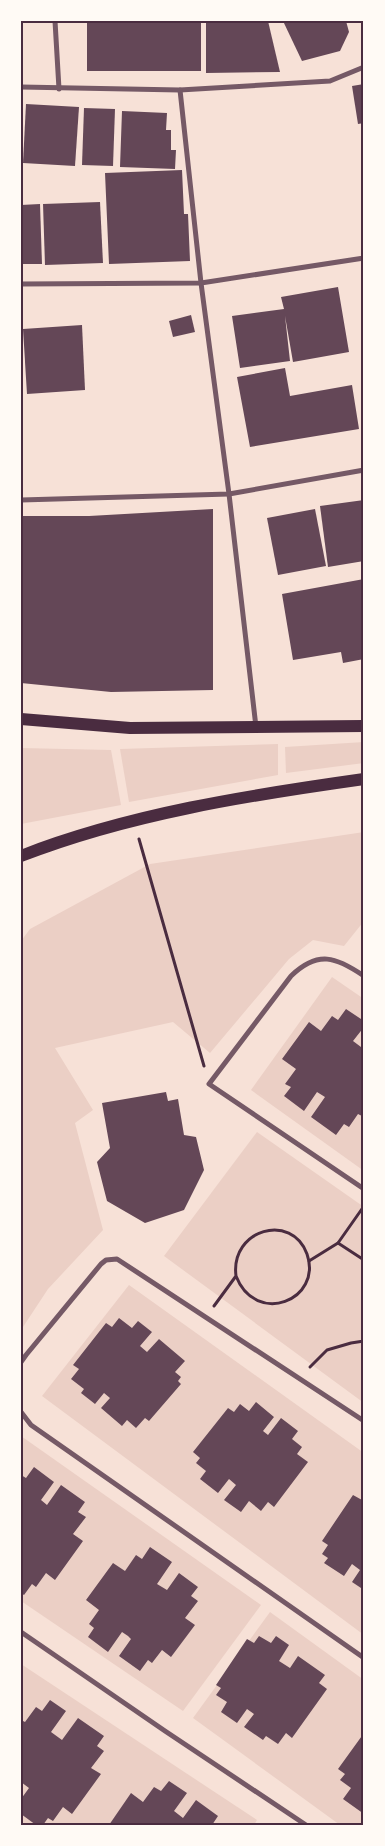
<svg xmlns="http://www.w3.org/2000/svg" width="385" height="1846" viewBox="0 0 385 1846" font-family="'IBM Plex Serif',serif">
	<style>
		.green { fill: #ebcfc5 }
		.building { fill: #644757 }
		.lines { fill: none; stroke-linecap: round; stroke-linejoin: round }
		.path { stroke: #4a2c40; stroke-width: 3 }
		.minor { stroke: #755966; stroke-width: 5 }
		.primary { stroke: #4a2c40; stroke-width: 12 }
		.neatline { fill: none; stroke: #4a2c40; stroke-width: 2 }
	</style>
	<rect width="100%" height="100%" fill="#f7e1d7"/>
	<!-- green -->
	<g class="green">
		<polygon points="364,742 364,763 286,773 285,747"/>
		<polygon points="278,744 278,775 129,802 120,749"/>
		<polygon points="21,748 111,750 121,805 21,824"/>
		<polygon points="364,832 364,921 344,946 313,940 289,959 210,1053 173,1022 55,1048 93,1110 75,1123 103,1230 48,1289 21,1330 21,941 30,929 150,864"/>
		<polygon points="332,977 364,999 364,1171 251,1090"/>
		<polygon points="257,1132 364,1207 364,1403 164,1256"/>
		<polygon points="129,1285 364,1453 364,1635 42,1396"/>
		<polygon points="21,1436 261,1605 183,1711 21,1601"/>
		<polygon points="270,1612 364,1680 364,1825 340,1825 193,1718"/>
		<polygon points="21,1664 257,1820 254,1825 21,1825"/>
	</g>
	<!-- building -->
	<g class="building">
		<rect x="87" y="21" width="114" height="50"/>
		<polygon points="206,21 268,21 280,72 206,73"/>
		<polygon points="283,21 346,21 349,32 340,51 302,61"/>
		<polygon points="364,84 364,123 358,124 352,86"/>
		<polygon points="26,104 79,107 75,166 23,163"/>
		<polygon points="84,108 115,109 113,166 82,165"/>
		<polygon points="122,111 167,113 166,130 171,130 171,150 176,150 175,169 120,167"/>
		<polygon points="182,170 184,214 188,214 190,261 109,264 105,173"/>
		<polygon points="100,202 103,263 45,265 43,204"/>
		<polygon points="40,204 42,264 21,264 21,205"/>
		<polygon points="338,287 349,352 293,362 285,316 290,361 240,368 232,316 284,309 281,297"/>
		<polygon points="191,315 195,332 173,337 169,321"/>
		<polygon points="82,325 85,390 27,394 23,329"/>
		<polygon points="285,368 290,396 352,385 359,429 250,447 237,377"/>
		<polygon points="364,500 364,561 328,567 320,506"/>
		<polygon points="213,509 213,690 111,692 21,683 21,516 89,516"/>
		<polygon points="315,509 326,566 278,575 267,518"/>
		<polygon points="364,579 364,659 343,663 341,652 293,660 282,594"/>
		<polygon points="346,1009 364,1021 364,1027 353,1041 361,1047 364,1044 364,1117 358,1114 349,1127 344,1124 336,1135 311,1117 325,1097 317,1092 304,1111 284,1096 291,1087 285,1084 296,1069 282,1059 309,1022 321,1031 332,1016 338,1020"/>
		<polygon points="166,1092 168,1101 178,1099 184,1135 196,1137 204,1170 184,1210 145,1223 107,1201 97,1162 110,1148 102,1103"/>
		<polygon points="119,1318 132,1328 138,1321 152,1332 140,1346 147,1352 159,1339 185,1361 175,1372 181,1377 178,1381 181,1384 149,1421 145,1418 136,1428 127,1420 122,1426 101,1408 110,1398 104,1393 95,1404 81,1393 84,1389 71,1379 79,1369 73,1365 106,1323 112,1327"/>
		<polygon points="256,1402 274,1417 263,1431 268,1435 281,1418 298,1431 292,1439 302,1447 297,1454 308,1462 274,1507 268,1502 261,1511 249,1501 241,1512 224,1500 236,1485 229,1479 218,1493 200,1479 206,1471 196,1463 200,1458 193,1452 228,1408 234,1412 240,1404 249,1411"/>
		<polygon points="34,1467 54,1482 41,1500 47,1505 61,1485 85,1502 78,1512 86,1517 73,1534 83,1541 55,1580 46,1573 36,1587 32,1584 24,1595 21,1593 21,1475 26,1478"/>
		<polygon points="353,1495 362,1500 364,1497 364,1590 352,1582 360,1570 352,1564 344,1576 324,1563 328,1558 322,1554 328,1545 322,1541"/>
		<polygon points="150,1547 172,1562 157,1584 167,1590 179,1573 198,1587 191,1596 198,1601 185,1618 195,1625 171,1657 162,1650 152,1663 148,1660 140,1671 119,1656 131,1639 128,1636 122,1632 108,1652 88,1637 94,1628 89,1624 99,1610 86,1600 113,1563 125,1571 136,1555 142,1559"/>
		<polygon points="259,1636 271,1643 276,1636 289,1645 279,1661 290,1668 298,1656 325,1675 319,1683 327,1689 292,1738 286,1733 278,1744 266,1736 263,1740 244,1727 254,1714 247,1709 237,1723 221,1712 227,1702 216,1695 221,1688 216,1685 247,1639 254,1643"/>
		<polygon points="50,1700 66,1711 51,1732 62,1740 78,1718 104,1736 97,1746 104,1751 91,1768 101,1774 72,1814 63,1807 53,1821 48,1818 43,1825 36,1825 21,1814 21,1799 29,1788 21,1782 21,1720 25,1722 36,1707 42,1711"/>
		<polygon points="364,1733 364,1814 343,1799 351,1788 340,1780 345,1774 338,1769"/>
		<polygon points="169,1781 187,1793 174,1811 183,1818 196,1800 218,1816 212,1825 109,1825 131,1793 143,1802 154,1787 161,1791"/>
	</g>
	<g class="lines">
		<!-- path -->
		<g class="path">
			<polyline points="139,839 204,1066"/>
			<polyline points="338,1243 364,1260"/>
			<polyline points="309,1261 338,1243 364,1206"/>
			<path d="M214 1306 236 1276C230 1229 292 1212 307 1254 323 1300 256 1327 236 1276"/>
			<polyline points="310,1367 327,1350 351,1343 364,1341"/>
		</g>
		<!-- minor -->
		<g class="minor">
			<polyline points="55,21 59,89"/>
			<polyline points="21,87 180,90 330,81 364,67"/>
			<polyline points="180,90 201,283 229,494 256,727"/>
			<polyline points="21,284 201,283 364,258"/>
			<polyline points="21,500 229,494 364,470"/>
			<path d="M364 976C336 957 318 950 291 976L209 1084 364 1189"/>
			<polyline points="21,1362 26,1355 101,1264 106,1260 117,1259 364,1421"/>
			<polyline points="21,1412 31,1425 364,1658"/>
			<polyline points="21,1632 165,1731 306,1825"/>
		</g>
		<!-- primary -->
		<g class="primary">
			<polyline points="21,719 130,728 364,726"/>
			<path d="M21 856C128 814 250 795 364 779"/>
		</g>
	</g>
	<!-- border -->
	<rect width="385" height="1846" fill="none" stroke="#fffaf5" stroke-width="45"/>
	<rect x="22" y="22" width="340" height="1802" class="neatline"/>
</svg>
